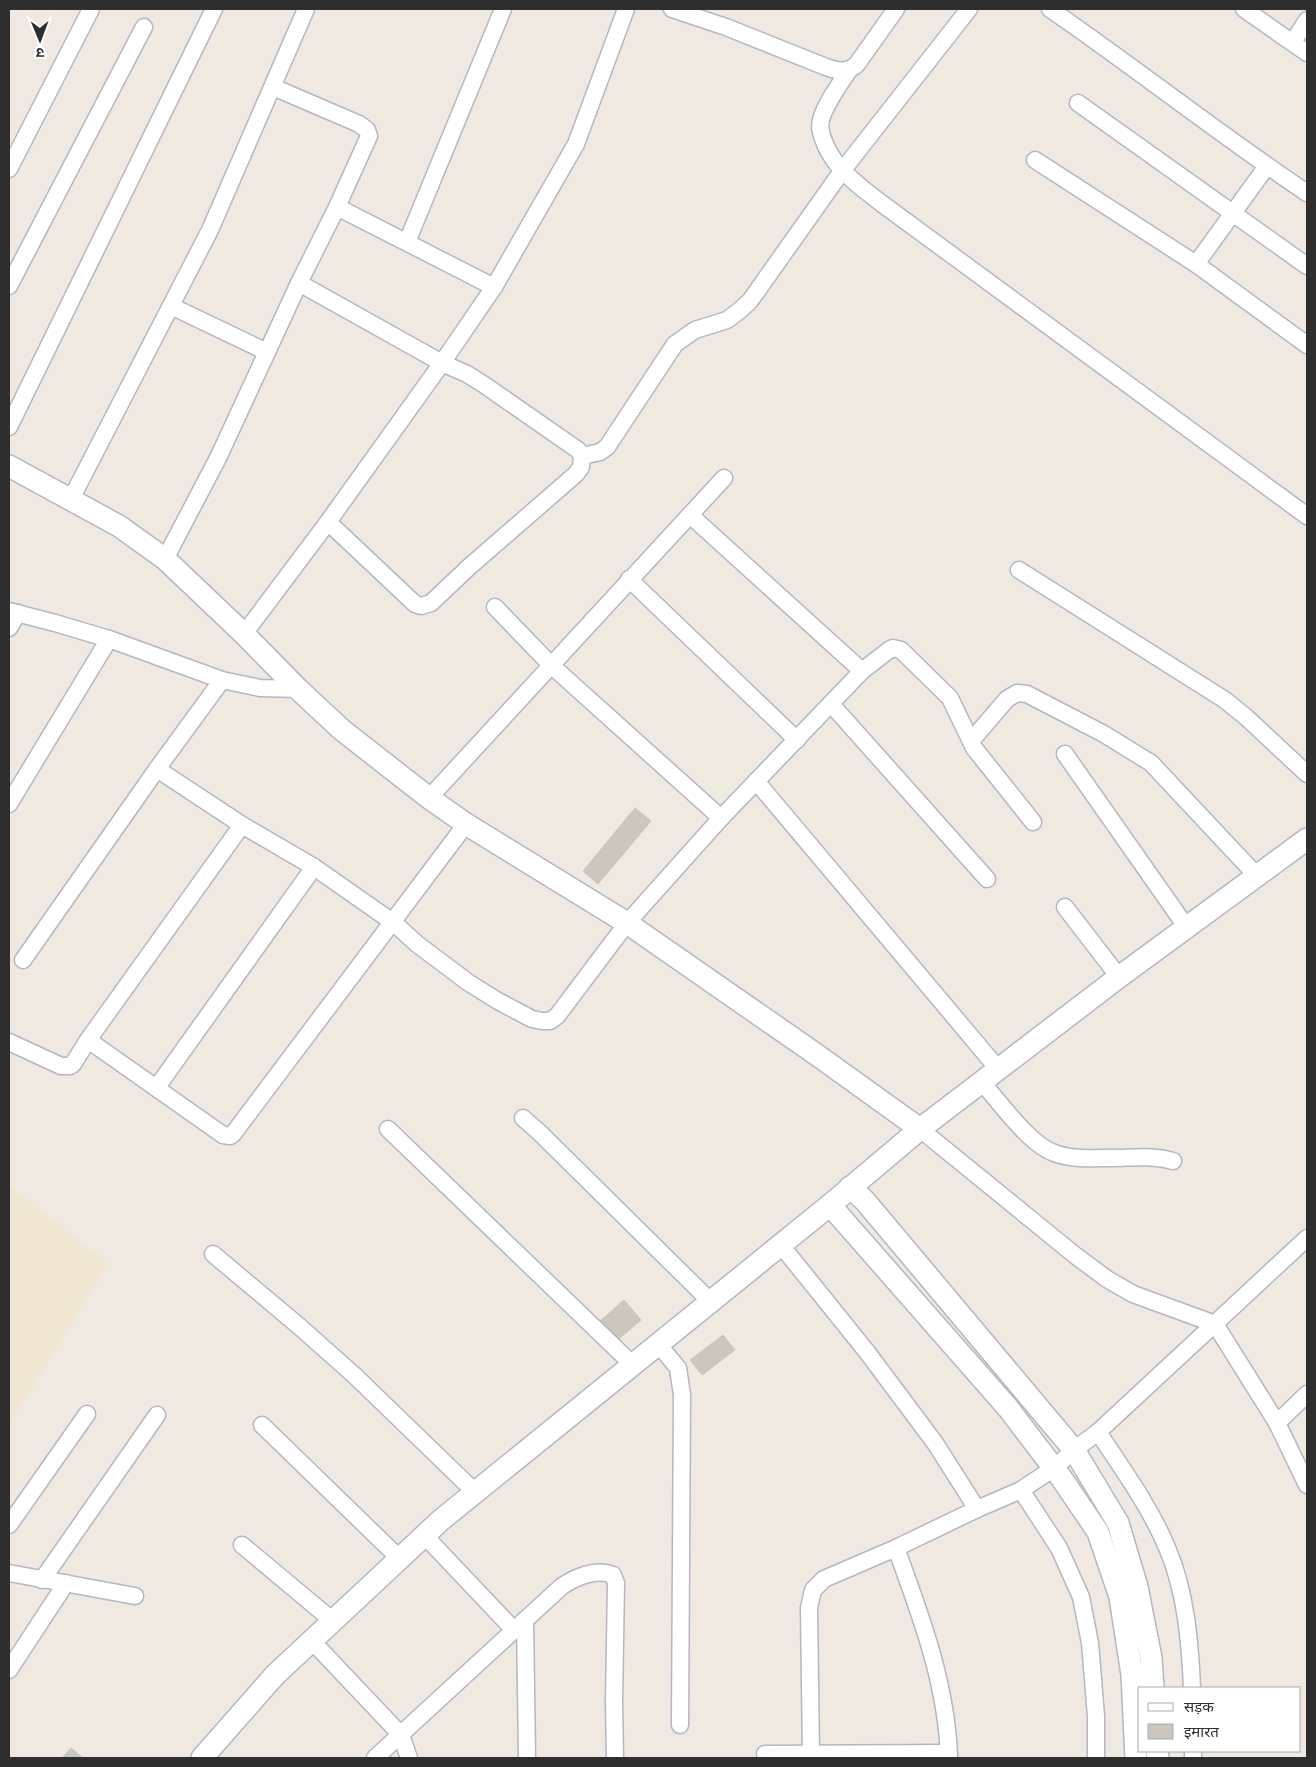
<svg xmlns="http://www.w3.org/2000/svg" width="1316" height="1767" viewBox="0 0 1316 1767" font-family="'Space Grotesk','Noto Sans Devanagari',sans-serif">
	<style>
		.education { fill: #f0e6d1 }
		.building { fill: #cbc7bf; stroke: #cbc5ba }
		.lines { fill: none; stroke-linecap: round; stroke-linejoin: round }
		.minor-casing { stroke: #b4b7c1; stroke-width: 19 }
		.tertiary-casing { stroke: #b4b7c1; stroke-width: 24 }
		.minor { stroke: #fff; stroke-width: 16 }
		.tertiary { stroke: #fff; stroke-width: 21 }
	</style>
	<rect width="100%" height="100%" fill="#efe9e1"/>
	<!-- education -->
	<polygon class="education" points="9,1186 108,1263 9,1425"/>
	<!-- building -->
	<g class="building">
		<polygon points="635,808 651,821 598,884 583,871"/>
		<polygon points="624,1300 641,1320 616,1341 599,1322"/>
		<polygon points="723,1335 735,1350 702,1375 690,1360"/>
		<polygon points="71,1748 83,1758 62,1758"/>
	</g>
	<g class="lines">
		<!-- minor casing -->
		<g class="minor-casing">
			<g id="minor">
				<path d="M672 9 726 27 826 67C837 71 848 73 857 64L896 9"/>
				<path d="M1050 9C1137 69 1219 134 1307 193"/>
				<polyline points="1244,9 1307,53"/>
				<polyline points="1293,42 1307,20"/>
				<path d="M849 70C840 84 825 104 821 120 819 127 821 133 823 139 833 168 858 185 881 203L1307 516"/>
				<polyline points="1078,103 1307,266"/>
				<polyline points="1035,160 1196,264 1307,345"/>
				<polyline points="9,169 91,9"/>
				<polyline points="337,207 494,287"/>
				<polyline points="407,242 503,9"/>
				<polyline points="1196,264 1267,166"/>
				<polyline points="299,283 442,363 467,374 483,384 578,450 582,456 581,467 576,474 469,567 431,603 421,606 415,604 328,522"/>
				<polyline points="9,286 144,27"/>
				<polyline points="171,306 267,352"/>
				<polyline points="9,427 214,9"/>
				<polyline points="582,456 600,452 607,447 675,344 695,330 727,320 739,311 750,301 842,171 969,9"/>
				<polyline points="71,499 210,230 306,9"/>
				<polyline points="690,515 862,671"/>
				<polyline points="165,559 218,458 299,283 337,207 369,136 367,130 359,124 273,87"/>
				<polyline points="1019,570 1225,700 1247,718 1307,774"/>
				<polyline points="629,579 797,740"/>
				<polyline points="495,607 552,666 721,818"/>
				<polyline points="9,611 55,623 109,639 222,680 260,688 298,689"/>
				<polyline points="9,628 18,613"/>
				<polyline points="244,634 328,522 442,363 494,287 576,144 626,9"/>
				<polyline points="831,704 987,879"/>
				<polyline points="971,741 1007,699 1017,693 1027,694 1104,734 1151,763 1257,876"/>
				<polyline points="1065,754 1187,928"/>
				<polyline points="157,769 242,825 314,867 394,923 417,944 469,983 498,1001 532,1019 542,1021 550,1021 557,1016 627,923 721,818 862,671 889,650 893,648 901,650 950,698 974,748 1033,822"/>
				<polyline points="756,781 999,1070"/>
				<polyline points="429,798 724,478"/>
				<polyline points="9,804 109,639"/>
				<polyline points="1065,907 1119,977"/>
				<polyline points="23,960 157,769 222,680"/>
				<polyline points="88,1040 223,1135 230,1136 233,1134 466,824"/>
				<polyline points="9,1042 61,1066 70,1066 73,1064 88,1040 242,825"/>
				<path d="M982 1082C999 1102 1029 1143 1052 1152 1070 1160 1093 1158 1112 1158 1132 1158 1154 1155 1173 1161"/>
				<polyline points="157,1087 314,867"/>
				<polyline points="523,1118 540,1133 710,1301"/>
				<polyline points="388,1129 632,1364"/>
				<polyline points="920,1129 1076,1256 1107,1279 1133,1294 1215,1324 1277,1423 1307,1485"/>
				<polyline points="780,1244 867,1352 935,1443 977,1509"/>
				<polyline points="213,1254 300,1327 354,1375 475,1492"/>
				<polyline points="658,1344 678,1368 682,1395 680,1725"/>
				<polyline points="1277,1423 1307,1394"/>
				<polyline points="262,1425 400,1559"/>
				<path d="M1098 1432C1123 1470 1151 1508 1168 1550 1186 1593 1190 1642 1192 1688"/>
				<polyline points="1021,1490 1059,1548 1081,1597 1090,1643 1096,1716 1096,1758"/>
				<polyline points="9,1525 87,1414"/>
				<polyline points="424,1535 514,1630"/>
				<polyline points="242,1545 333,1621"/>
				<path d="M896 1548C921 1616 947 1685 949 1758"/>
				<polyline points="9,1573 135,1596"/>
				<polyline points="42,1580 157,1415"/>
				<polyline points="525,1620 527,1758"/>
				<polyline points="312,1641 401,1735 409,1758"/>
				<polyline points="9,1670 66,1583"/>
				<polyline points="1193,1751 1193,1758"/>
				<polyline points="765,1754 949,1753"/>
				<polyline points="811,1755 809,1608 813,1590 824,1579 896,1548 977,1509 1021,1490 1054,1468 1074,1450 1098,1432 1307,1238"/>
				<path d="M375 1758 561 1587C575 1577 596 1568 613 1575L616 1583 614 1702 615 1758"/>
			</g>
		</g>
		<!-- tertiary casing -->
		<g class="tertiary-casing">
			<g id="tertiary">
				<polyline points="9,466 119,526 165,559 244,634 298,689 342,730 429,798 466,824 627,923 817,1055 920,1129"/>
				<polyline points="850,1187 865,1201 1074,1450 1118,1523 1137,1587 1151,1658 1153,1688"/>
				<polyline points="830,1205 1008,1408 1062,1479 1098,1532 1120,1597 1132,1675 1136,1758"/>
				<polyline points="1157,1751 1158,1758"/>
				<polyline points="202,1758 275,1675 441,1520 830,1205 920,1129 1119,977 1307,839"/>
			</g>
		</g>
		<!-- minor -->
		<use href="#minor" class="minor"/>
		<!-- tertiary -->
		<use href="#tertiary" class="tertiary"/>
	</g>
	<!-- border -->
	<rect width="1316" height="1767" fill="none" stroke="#2e2e2e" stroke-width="20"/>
	<!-- legend -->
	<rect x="1138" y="1687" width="162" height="65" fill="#ffffff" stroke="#ababab"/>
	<rect x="1148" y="1703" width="25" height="8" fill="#ffffff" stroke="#ababab"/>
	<text x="1184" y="1712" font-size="15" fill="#2e2e2e">सड़क</text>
	<rect x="1148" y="1724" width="25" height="15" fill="#cbc7bf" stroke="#ababab"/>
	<text x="1184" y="1737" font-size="15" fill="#2e2e2e">इमारत</text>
	<!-- north arrow -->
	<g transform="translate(40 40) rotate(179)" stroke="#ffffff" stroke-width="4" paint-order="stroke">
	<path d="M0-4L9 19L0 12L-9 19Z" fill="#2e2e2e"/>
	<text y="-8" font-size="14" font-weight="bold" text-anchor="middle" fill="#2e2e2e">उ</text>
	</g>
</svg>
